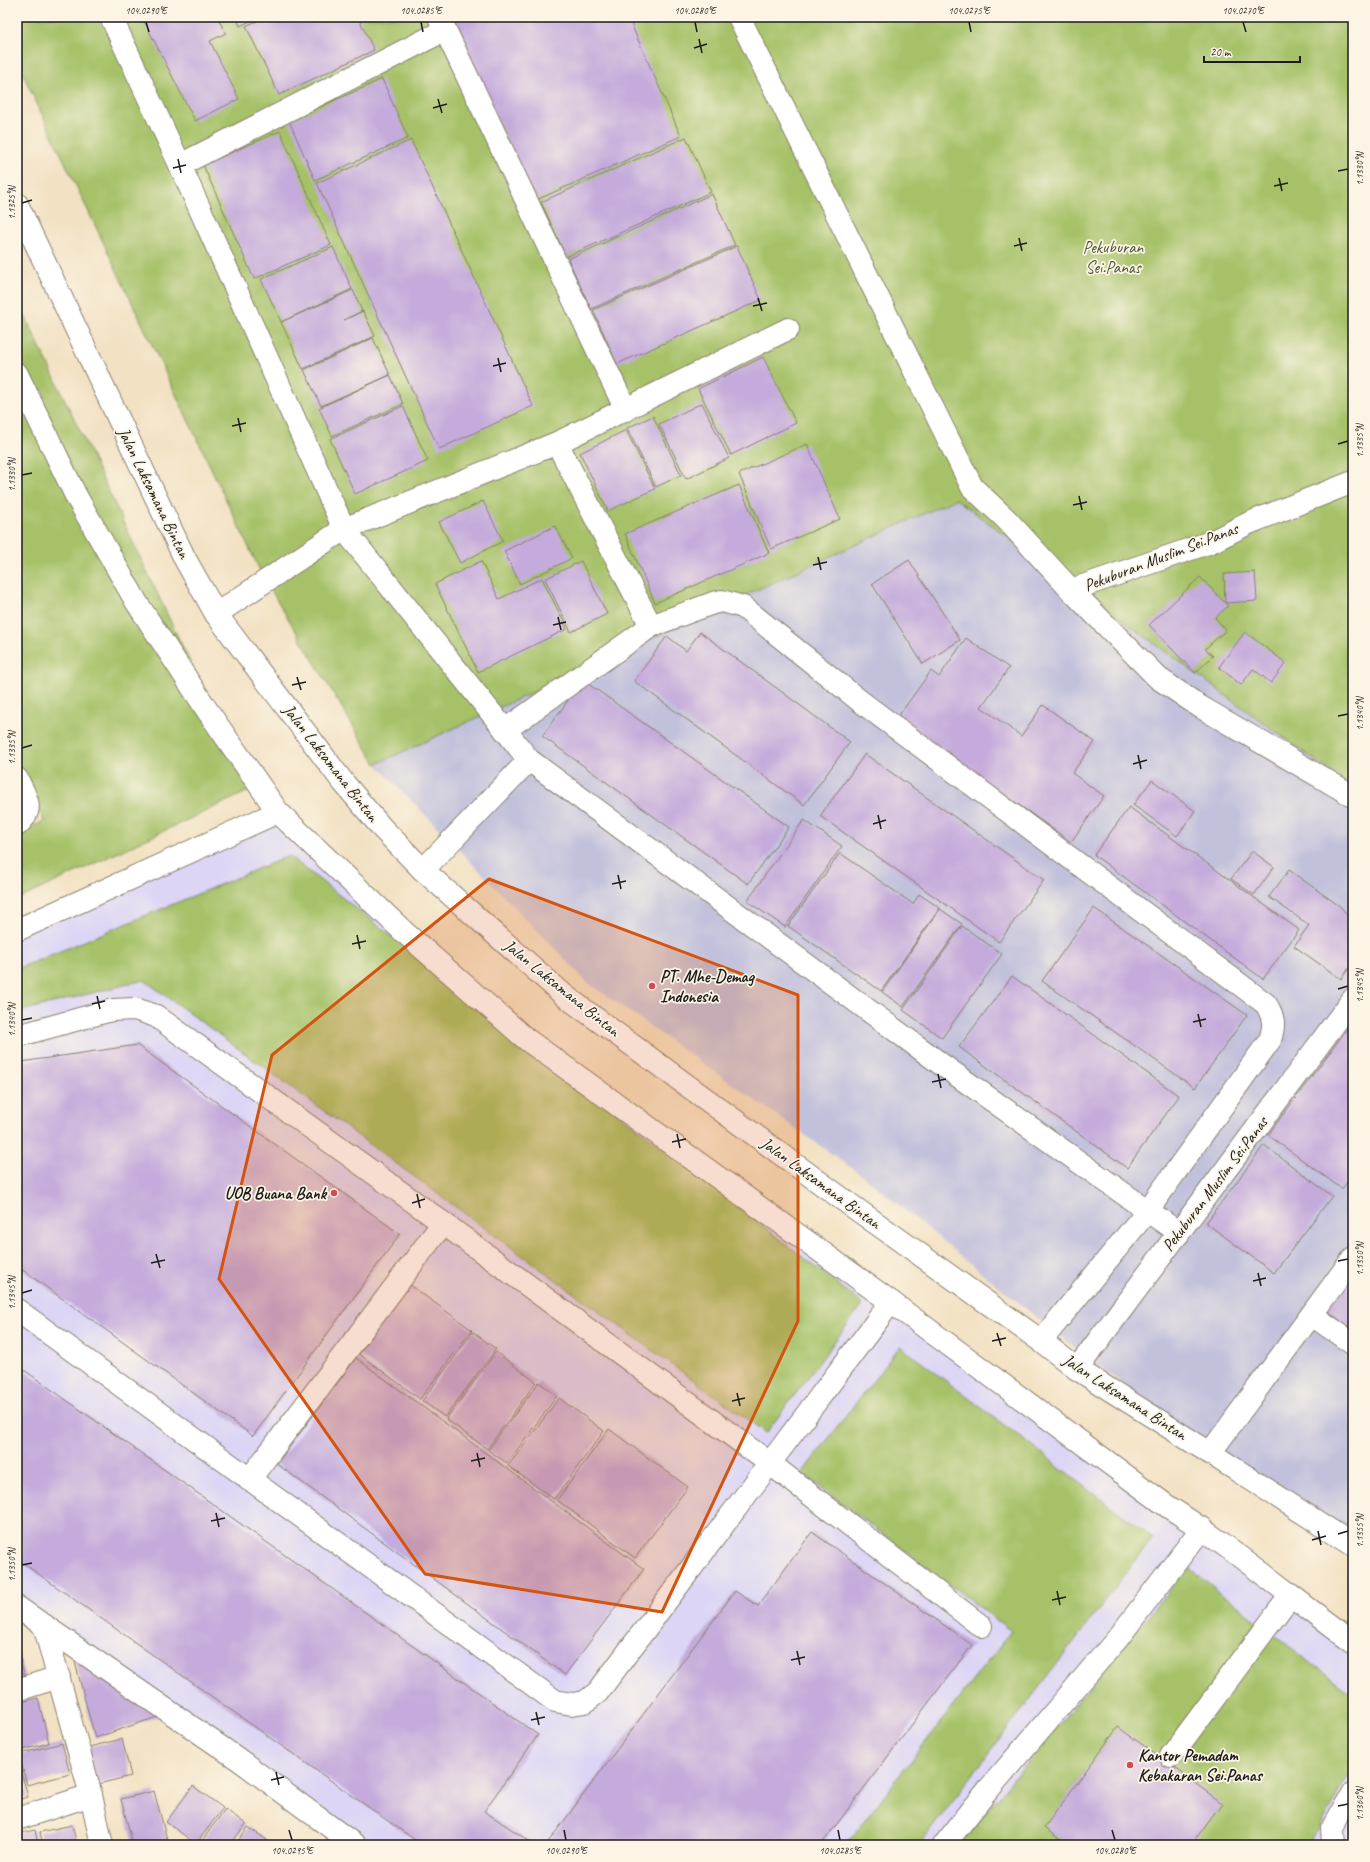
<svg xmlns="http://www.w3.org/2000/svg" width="1370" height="1862" viewBox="0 0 1370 1862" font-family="Caveat,sans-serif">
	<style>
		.built { fill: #dcd5f6 }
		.industrial { fill: #c2c1dc }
		.green { fill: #a6c168; stroke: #616e42 }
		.building { fill: #c4abdb }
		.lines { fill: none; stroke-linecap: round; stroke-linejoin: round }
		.minor-casing { stroke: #877e6f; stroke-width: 24 }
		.major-casing { stroke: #877e6f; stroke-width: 24 }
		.minor { stroke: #fff; stroke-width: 22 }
		.major { stroke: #fff; stroke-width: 22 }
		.marked { fill: #d4530e; fill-opacity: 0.2; stroke: #d4530e; stroke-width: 3; stroke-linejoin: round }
		.ticks { fill: none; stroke: #1c1c1c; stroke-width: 1.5 }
		.poi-dot { fill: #d1495b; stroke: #fcf5e5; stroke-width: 1.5 }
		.labels { text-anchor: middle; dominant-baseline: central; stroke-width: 3.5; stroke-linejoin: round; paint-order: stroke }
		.park-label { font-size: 17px; fill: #4c5637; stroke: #fcf5e5 }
		.street-label { font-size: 17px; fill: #1c1c1c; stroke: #fcf5e5 }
		.poi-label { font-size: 17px; font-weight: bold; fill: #1c1c1c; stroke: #fcf5e5; text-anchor: start }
		.neatline { fill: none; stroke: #1c1c1c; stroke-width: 1.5 }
		.ticks-label { font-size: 10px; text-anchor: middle; fill: #1c1c1c }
	</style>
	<rect width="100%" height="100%" fill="#fcf5e5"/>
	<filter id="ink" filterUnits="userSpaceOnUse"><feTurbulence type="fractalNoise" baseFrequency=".025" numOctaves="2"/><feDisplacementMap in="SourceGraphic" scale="8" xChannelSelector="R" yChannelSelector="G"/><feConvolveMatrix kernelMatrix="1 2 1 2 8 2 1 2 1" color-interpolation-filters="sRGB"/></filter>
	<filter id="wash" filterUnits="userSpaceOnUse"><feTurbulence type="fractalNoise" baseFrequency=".012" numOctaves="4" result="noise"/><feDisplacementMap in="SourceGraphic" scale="16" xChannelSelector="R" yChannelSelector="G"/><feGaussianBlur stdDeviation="0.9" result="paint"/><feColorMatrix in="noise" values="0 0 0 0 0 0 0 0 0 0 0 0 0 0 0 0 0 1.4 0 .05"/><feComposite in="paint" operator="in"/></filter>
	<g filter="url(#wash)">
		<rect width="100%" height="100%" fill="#f2e1c2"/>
		<!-- built -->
		<polygon class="built" points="278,812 526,1039 1353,1642 1353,1845 355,1845 17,1607 17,930"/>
		<!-- industrial -->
		<polygon class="industrial" points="956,499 1353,788 1353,1549 1087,1358 863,1176 587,982 376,764"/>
		<!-- green -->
		<g class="green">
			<polygon points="17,17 1353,17 1353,788 956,499 376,764 263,577 17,62"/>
			<polygon points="17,299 251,790 17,900 17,834 44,821 17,765"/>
			<polygon points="289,856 863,1304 766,1433 144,980 17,1012 17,969"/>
			<polygon points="900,1346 1153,1538 919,1845 846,1845 1011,1631 802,1473"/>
			<polygon points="1189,1567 1247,1614 1353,1695 1353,1767 1309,1845 959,1845"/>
		</g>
		<g id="blocks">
			<!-- building -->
			<g class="building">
				<polygon points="142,17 217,17 226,33 210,41 239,99 195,121"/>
				<polygon points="236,17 259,17 240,26"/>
				<polygon points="265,17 358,17 374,50 279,95 246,26"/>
				<polygon points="452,17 628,17 681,136 534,201"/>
				<polygon points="382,79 408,138 315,180 289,121"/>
				<polygon points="280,131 331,245 254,279 203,165"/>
				<polygon points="686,137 711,192 566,257 541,202"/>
				<polygon points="411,140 533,406 439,449 317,183"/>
				<polygon points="712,194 735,245 591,309 568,259"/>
				<polygon points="737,246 761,300 617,364 593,310"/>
				<polygon points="333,247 352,289 281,322 261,279"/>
				<polygon points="353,290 362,311 344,320 363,311 375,336 303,369 281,322"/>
				<polygon points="373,338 390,375 321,406 304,370"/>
				<polygon points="763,357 796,423 731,455 698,389"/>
				<polygon points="390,375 403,404 332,436 319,408"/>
				<polygon points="702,403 729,458 686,479 659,424"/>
				<polygon points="403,406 428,461 355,494 330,439"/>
				<polygon points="653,416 681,475 656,487 627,428"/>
				<polygon points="626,430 655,489 608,511 580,453"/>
				<polygon points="807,444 840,519 771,549 739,474"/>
				<polygon points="739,485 769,553 655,603 625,534"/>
				<polygon points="483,501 503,541 460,563 439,522"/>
				<polygon points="555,526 572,558 520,584 504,551"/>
				<polygon points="909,560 960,640 923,664 872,584"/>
				<polygon points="481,561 499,599 542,578 567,629 478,672 435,584"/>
				<polygon points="581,561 607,614 571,632 545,579"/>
				<polygon points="1255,572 1257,601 1225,603 1224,574"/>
				<polygon points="1200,577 1228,606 1215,618 1226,630 1205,649 1213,656 1195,673 1149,625"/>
				<polygon points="700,632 850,742 804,805 634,681 667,636 686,651"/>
				<polygon points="1245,632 1286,663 1271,683 1253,669 1241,685 1219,667"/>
				<polygon points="966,638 1009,668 981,707 1021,736 1043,705 1095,742 1072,773 1104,796 1071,842 897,718 931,671 939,677"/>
				<polygon points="583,680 789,827 748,884 542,736"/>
				<polygon points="865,754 1044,880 999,942 820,816"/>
				<polygon points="1152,780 1195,811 1177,836 1133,805"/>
				<polygon points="1129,807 1299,930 1263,979 1094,855"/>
				<polygon points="804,820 842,846 785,927 747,901"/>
				<polygon points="1252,851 1274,867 1254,895 1231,879"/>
				<polygon points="840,853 913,904 919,894 940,908 881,991 788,926"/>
				<polygon points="1289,870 1341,907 1353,923 1353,963 1341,979 1294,946 1309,925 1269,897"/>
				<polygon points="1094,908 1247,1015 1195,1088 1042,981"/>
				<polygon points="940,909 962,924 903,1007 882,992"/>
				<polygon points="962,926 1002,954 942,1038 903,1010"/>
				<polygon points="1012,976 1179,1096 1127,1168 959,1047"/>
				<polygon points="1353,1021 1353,1175 1342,1189 1268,1135"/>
				<polygon points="137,1045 400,1234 253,1436 17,1266 17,1067 21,1062"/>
				<polygon points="1264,1145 1332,1196 1274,1273 1206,1223"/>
				<polygon points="1353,1272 1353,1330 1325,1309"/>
				<polygon points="410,1285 472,1330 420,1399 359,1354"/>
				<polygon points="473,1332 496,1349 445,1417 422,1401"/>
				<polygon points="496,1352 536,1382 487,1449 446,1419"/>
				<polygon points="356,1358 644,1569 565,1675 277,1464"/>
				<polygon points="17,1365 538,1735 484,1811 535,1845 422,1845 17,1559"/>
				<polygon points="539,1382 557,1396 507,1463 488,1450"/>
				<polygon points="559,1398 604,1431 554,1499 508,1466"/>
				<polygon points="609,1429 688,1487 635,1558 557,1500"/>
				<polygon points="812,1532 972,1645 821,1845 546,1845 735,1591 758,1606"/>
				<polygon points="70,1643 166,1714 95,1738"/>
				<polygon points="17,1646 27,1686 17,1689"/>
				<polygon points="38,1698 49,1743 18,1751 17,1703"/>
				<polygon points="1118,1727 1222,1803 1191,1845 1068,1845 1044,1828"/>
				<polygon points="122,1739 131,1776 94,1785 85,1748"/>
				<polygon points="62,1743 70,1774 27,1785 19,1754"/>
				<polygon points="17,1757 28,1797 17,1800"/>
				<polygon points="193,1786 223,1808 196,1844 166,1822"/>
				<polygon points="154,1791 168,1843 158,1845 133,1845 121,1799"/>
				<polygon points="225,1809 246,1824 230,1845 199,1845"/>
				<polygon points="72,1825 77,1845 43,1845 40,1832"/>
				<polygon points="248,1827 267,1840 264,1845 235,1845"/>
				<polygon points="35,1830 38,1845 17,1845 17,1834"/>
			</g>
		</g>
	</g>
	<g filter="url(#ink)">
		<use href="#blocks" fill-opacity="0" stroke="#877e6f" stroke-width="1"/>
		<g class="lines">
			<!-- minor casing -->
			<g class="minor-casing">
				<g id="minor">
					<polyline points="111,17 180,165 344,529 529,760 941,1064 1179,1233"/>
					<polyline points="439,17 626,410"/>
					<polyline points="739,17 972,487 1006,519 1071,590"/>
					<polyline points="180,165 445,30"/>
					<polyline points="557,443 651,626"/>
					<polyline points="1353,482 1249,523 1211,542 1071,590 1158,678 1199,706 1353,796"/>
					<polyline points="216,614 344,529 557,443 788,329"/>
					<path d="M505 730 651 626 713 603 722 601 743 607 860 701 1266 1004C1274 1017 1275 1025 1270 1040L1148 1210 1041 1341"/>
					<path d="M17 779C26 797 36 809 17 825"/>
					<polyline points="423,870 529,760"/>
					<polyline points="17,930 278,812"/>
					<polyline points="17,1036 112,1010 135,1009 156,1016 443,1223 768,1462 981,1626"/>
					<polyline points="17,1310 555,1701 572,1704 585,1702 598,1692 891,1302"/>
					<polyline points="1312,1315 1353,1344"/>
					<polyline points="1077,1369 1353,999"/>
					<polyline points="1210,1453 1353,1258"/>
					<polyline points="249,1480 443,1223"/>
					<polyline points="17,1607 238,1759 355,1845"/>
					<polyline points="44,1625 91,1795 102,1845"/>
					<polyline points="17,1690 59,1677"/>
					<polyline points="1171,1756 1290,1596"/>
					<polyline points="17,1819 91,1795"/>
					<polyline points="944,1845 988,1790 1118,1638 1202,1528"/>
					<polyline points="1333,1845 1332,1828 1353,1791"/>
				</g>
			</g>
			<!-- major casing -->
			<g class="major-casing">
				<g id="major">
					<polyline points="17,204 185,559 216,614 343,782 382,828 423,870 565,996 845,1201 1041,1341 1077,1369 1210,1453 1353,1545"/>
					<path d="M17 374 76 496 137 603 207 710 278 812 404 932 526 1039 891 1302 1167 1506C1232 1547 1291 1597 1353 1642"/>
				</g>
			</g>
			<!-- minor -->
			<use href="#minor" class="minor"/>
			<!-- major -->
			<use href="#major" class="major"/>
		</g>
	</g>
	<!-- marked area -->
	<path class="marked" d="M489 879 798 995V1321L662 1612 425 1574 219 1279 272 1055Z"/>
	<!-- ticks -->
	<path class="ticks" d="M146 22 149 32M421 22 423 32M695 22 697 32M969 22 971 32M1243 22 1246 32M699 39 702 53M694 48 707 44M438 99 442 113M433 108 447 104M178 159 181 173M173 168 186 165M1338 171 1348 169M1279 178 1282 191M1274 186 1288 183M22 203 32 200M1019 238 1022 251M1014 246 1027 243M758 298 762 311M753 306 767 303M498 358 501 372M493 366 506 363M238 418 241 432M232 426 246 423M1338 444 1348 441M22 475 32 473M1079 496 1082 510M1073 505 1087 502M818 557 821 570M813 565 827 562M558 617 561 630M553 625 566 622M297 677 301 690M292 685 306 682M1338 716 1348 714M22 748 32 745M1138 755 1141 769M1133 764 1147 760M878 815 881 829M873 824 886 820M618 875 621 889M612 884 626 881M357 935 360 949M352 944 366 941M1338 989 1348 986M97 996 100 1009M92 1004 105 1001M1198 1014 1201 1027M22 1020 32 1018M1193 1022 1206 1019M938 1074 941 1088M932 1082 946 1079M677 1134 680 1148M672 1142 686 1139M417 1194 420 1208M412 1203 425 1199M156 1254 160 1268M1338 1261 1348 1259M151 1263 165 1260M1258 1273 1261 1286M1253 1281 1266 1278M22 1293 32 1290M997 1333 1001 1346M992 1341 1006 1338M737 1393 740 1406M732 1401 745 1398M477 1453 480 1467M471 1461 485 1458M216 1513 219 1527M211 1521 225 1518M1318 1531 1321 1545M1338 1534 1348 1531M1312 1540 1326 1536M22 1565 32 1563M1057 1591 1060 1605M1052 1600 1066 1597M797 1651 800 1665M791 1660 805 1657M536 1712 539 1725M531 1720 545 1717M276 1772 279 1785M271 1780 284 1777M1338 1806 1348 1804M289 1830 292 1840M564 1830 566 1840M838 1830 840 1840M1112 1830 1115 1840"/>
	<!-- markers -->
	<g class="poi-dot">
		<circle cx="652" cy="986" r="4"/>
		<circle cx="334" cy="1193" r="4"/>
		<circle cx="1130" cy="1765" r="4"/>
	</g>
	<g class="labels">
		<!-- park labels -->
		<g class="park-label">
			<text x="1113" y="247">Pekuburan<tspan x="1113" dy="20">Sei.Panas</tspan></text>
		</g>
		<!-- street labels -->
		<g class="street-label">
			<text transform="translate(154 493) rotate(64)">Jalan Laksamana Bintan</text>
			<text transform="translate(1161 557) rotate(-21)">Pekuburan Muslim Sei.Panas</text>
			<text transform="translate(331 763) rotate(52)">Jalan Laksamana Bintan</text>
			<text transform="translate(562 988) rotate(39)">Jalan Laksamana Bintan</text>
			<text transform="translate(821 1183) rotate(36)">Jalan Laksamana Bintan</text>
			<text transform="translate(1215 1184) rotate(-53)">Pekuburan Muslim Sei.Panas</text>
			<text transform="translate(1125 1397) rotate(33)">Jalan Laksamana Bintan</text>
		</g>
		<!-- poi labels -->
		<g class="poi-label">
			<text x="660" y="976">PT. Mhe-Demag<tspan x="660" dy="20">Indonesia</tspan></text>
			<text x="326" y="1193" text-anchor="end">UOB Buana Bank</text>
			<text x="1138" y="1755">Kantor Pemadam<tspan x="1138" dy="20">Kebakaran Sei.Panas</tspan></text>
		</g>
	</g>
	<!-- margin -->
	<rect width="1370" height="1862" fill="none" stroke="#fcf5e5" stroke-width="44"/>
	<!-- scale -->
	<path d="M1204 56v6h96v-6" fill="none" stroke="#1c1c1c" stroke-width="2"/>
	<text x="1210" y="56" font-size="12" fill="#1c1c1c" stroke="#fcf5e5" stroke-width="3" paint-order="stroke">20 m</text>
	<rect x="22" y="22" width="1326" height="1818" class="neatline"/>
	<g class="ticks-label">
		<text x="146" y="14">104.0290°E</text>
		<text x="421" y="14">104.0285°E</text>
		<text x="695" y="14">104.0280°E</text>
		<text x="969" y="14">104.0275°E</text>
		<text x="1243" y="14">104.0270°E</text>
		<text transform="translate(1359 169) rotate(-90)" y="4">1.1330°N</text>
		<text transform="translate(11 203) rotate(-90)" y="4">1.1325°N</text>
		<text transform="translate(1359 441) rotate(-90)" y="4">1.1335°N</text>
		<text transform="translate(11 475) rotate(-90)" y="4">1.1330°N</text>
		<text transform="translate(1359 714) rotate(-90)" y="4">1.1340°N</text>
		<text transform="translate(11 748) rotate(-90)" y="4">1.1335°N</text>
		<text transform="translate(1359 986) rotate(-90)" y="4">1.1345°N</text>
		<text transform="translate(11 1020) rotate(-90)" y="4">1.1340°N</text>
		<text transform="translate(1359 1259) rotate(-90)" y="4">1.1350°N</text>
		<text transform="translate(11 1293) rotate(-90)" y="4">1.1345°N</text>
		<text transform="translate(1359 1531) rotate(-90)" y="4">1.1355°N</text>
		<text transform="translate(11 1565) rotate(-90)" y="4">1.1350°N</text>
		<text transform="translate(1359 1804) rotate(-90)" y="4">1.1360°N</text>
		<text x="292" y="1854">104.0295°E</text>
		<text x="566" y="1854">104.0290°E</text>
		<text x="840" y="1854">104.0285°E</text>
		<text x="1115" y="1854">104.0280°E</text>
	</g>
</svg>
